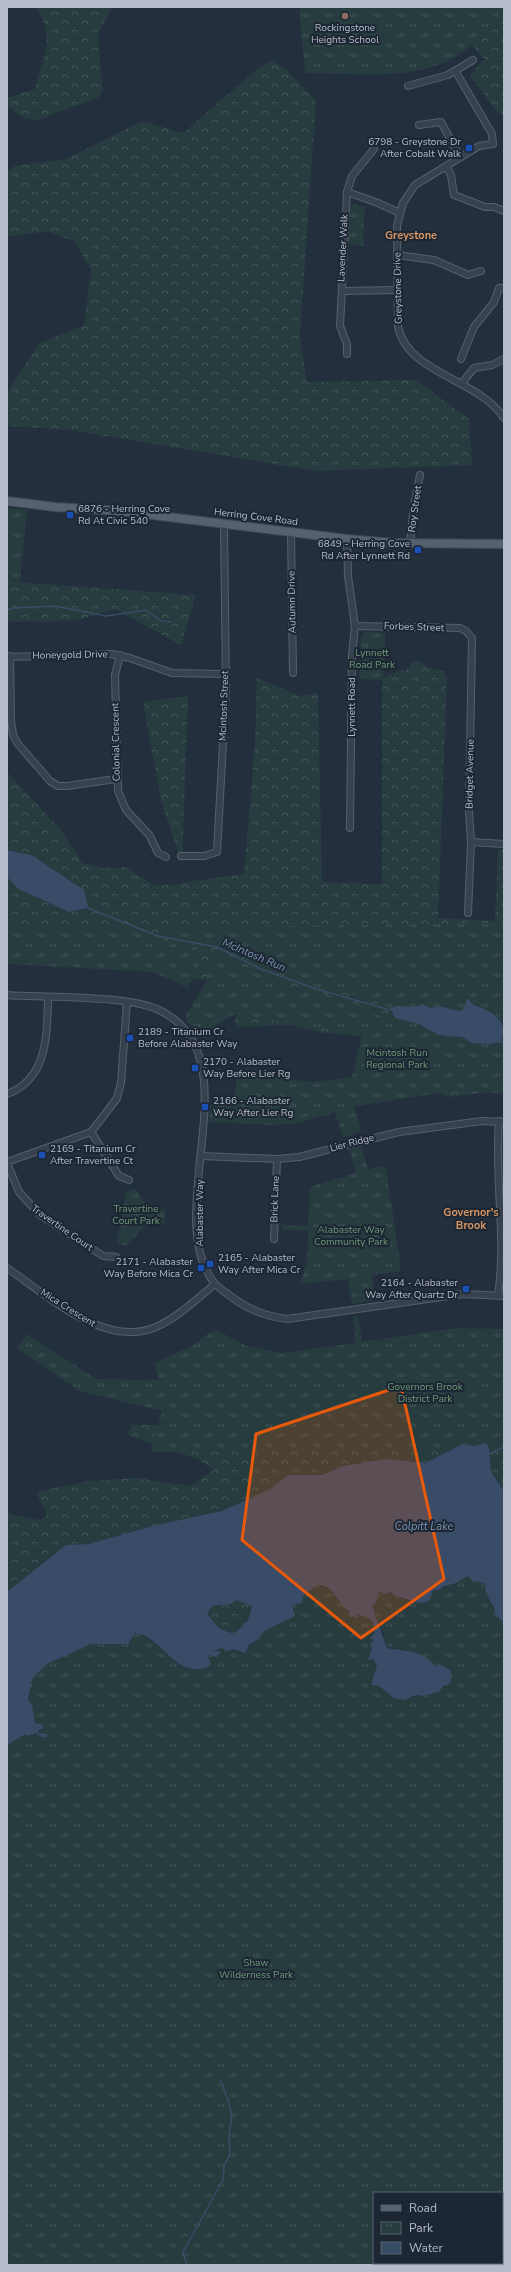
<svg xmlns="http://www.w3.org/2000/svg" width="511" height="2272" viewBox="0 0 511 2272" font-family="'Nunito Sans',sans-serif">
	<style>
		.forest { fill: url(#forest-crowns) }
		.park { fill: url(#park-tufts); fill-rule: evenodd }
		.water { fill: #394c67; fill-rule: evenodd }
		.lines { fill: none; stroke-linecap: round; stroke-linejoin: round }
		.stream { stroke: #394c67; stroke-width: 1.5 }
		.minor-casing { stroke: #565f6c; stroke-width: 8 }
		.major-casing { stroke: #414a57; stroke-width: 10 }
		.minor { stroke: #38414e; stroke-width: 6 }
		.major { stroke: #56606e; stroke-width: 8 }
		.marked { fill: #e8590c; fill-opacity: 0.2; stroke: #e8590c; stroke-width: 3; stroke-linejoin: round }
		.education-dot { fill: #8d6e63; stroke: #1d2633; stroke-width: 1.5 }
		.transit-dot { fill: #1a4fb4; stroke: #1d2633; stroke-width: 1.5 }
		.labels { text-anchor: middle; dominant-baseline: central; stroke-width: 4; stroke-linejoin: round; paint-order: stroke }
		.poi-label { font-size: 10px; fill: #b4bcc9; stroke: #1d2633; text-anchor: start }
		.street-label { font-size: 10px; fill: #b4bcc9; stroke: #1d2633 }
		.park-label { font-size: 10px; fill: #6b9a76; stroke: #1d2633 }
		.neighbourhood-label { font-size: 11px; font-weight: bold; fill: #d59563; stroke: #1d2633 }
		.water-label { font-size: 11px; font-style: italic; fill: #7c92b1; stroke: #1d2633 }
	</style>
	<defs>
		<pattern id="forest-crowns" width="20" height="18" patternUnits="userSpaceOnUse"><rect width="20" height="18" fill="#263c3f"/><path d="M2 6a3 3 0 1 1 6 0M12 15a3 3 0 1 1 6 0" fill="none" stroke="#435659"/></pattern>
		<pattern id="park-tufts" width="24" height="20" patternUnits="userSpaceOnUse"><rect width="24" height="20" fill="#263c3f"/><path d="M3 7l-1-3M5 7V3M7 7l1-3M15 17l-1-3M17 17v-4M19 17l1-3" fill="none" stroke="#435659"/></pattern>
	</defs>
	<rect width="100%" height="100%" fill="#242f3e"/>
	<!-- forest -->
	<g class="forest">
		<path d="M36 7H112L98 34 103 92 96 99 37 120 24 118 7 107V98L35 89C43 56 56 38 36 7Z"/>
		<polygon points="504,7 504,116 498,113 470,76 484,59 465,37"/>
		<polygon points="273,60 284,68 316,100 300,337 307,382 416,380 469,419 472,465 316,471 70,430 7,426 7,392 40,343 84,325 91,269 74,241 47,231 7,237 7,172 15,166 66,159 142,121 183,133 261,66"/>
		<polygon points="7,580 29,583 196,595 181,645 115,609 75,621 7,622"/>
		<polygon points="419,661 428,667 443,671 447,679 438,918 495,921 498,850 504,850 504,1025 500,1018 390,1009 395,1018 501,1042 504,1037 504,1094 490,1092 449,1097 395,1078 363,1036 324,1033 290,1025 235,1027 237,985 182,977 7,937 7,877 18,889 69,912 88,909 31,855 7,850 7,772 61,830 82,863 105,868 125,867 154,885 175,885 186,882 244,874 255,742 257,678 300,696 318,693 322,882 382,884 382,678 390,674 409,669 412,662"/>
		<polygon points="188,696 182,864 161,801 143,702"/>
		<polygon points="504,1391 504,1491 491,1472 489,1448 485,1444 475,1446 463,1444 425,1463 385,1459 343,1466 322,1475 288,1475 270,1489 222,1511 156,1525 89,1544 66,1545 7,1592 7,1512 20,1517 41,1520 47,1515 36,1492 88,1481 135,1478 190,1486 214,1470 197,1459 127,1435 132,1425 169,1425"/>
		<polygon points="236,1600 252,1606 248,1619 234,1634 219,1628 207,1614 212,1606 225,1605"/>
	</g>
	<!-- park -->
	<g class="park">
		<path d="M299 7H504V8C450 89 391 73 305 73Z"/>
		<polygon points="355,204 365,207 363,246 346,243 348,206"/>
		<polygon points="7,508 27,510 20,581 7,580"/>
		<polygon points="366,631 385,633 384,680 359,679 361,636"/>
		<path d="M504 923V1025C497 1013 486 1009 473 1005L471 1000H467L463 1009 459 1011 436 1006 431 1008 420 1004C412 1011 401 1004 391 1009L367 998 323 988 293 984 265 970 235 950 212 941 200 942 192 946 170 937 157 928Z"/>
		<polygon points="138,927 178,946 192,950 206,947 188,988 153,972 7,964 7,929"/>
		<polygon points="218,948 237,955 261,972 298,989 328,995 354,1003 356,1006 364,1006 375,1015 390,1015 419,1024 438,1035 462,1037 472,1043 489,1044 501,1042 504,1044 504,1089 474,1088 354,1106 361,1131 343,1137 335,1112 299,1123 272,1125 209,1122 210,1104 233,1105 237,1073 244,1071 275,1078 314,1082 352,1077 362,1035 235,1014 198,1036 187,1021 186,1015 206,982"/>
		<polygon points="361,1145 368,1169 382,1166 386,1167 401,1271 372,1275 375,1300 352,1304 348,1279 300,1284 307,1262 308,1231 283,1230 280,1225 308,1226 310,1187 356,1173 349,1149"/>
		<polygon points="135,1189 149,1209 165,1210 164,1224 147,1223 126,1246 117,1243 126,1192"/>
		<path d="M358 1316 362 1342 458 1328 504 1329V1445L500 1448C479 1443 461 1440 440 1451L151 1452 162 1411 79 1391 17 1348 27 1334 96 1379 159 1380 155 1363 195 1344 215 1329 246 1346 282 1353 356 1343 353 1317Z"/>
		<path d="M468 1576 474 1583 478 1581 486 1585 485 1590C492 1602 494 1615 504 1623V2265H7V1745L26 1734 28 1736 36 1733 45 1738 38 1733 39 1729 44 1730 41 1723H35L32 1706 28 1700 31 1679 47 1664 91 1644H128L135 1633C157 1634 183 1684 210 1665L207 1655 216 1657 221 1651 214 1650C220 1646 223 1648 228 1652L233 1649 245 1653 251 1644 259 1639 264 1631 294 1616V1604L302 1601 306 1591 318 1585 332 1590 352 1616 357 1618V1614C370 1615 374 1622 375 1634L372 1637 374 1640 371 1642 372 1648 368 1660 373 1659 377 1666 371 1685 379 1686 393 1697 406 1699 416 1695 423 1696 433 1694 451 1681 446 1669 435 1666 415 1652 387 1647 384 1634 378 1626 373 1605 375 1603 379 1591C400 1592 406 1608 430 1598L433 1590H439ZM374 2193H502V2263H374Z"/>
	</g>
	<!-- water -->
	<g class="water">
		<polygon points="7,850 31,855 84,890 88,908 69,912 18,889 7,877"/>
		<path d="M469 999 473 1005C489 1010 511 1020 501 1042L489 1044 472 1043 462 1037 438 1035 419 1024 395 1018 390 1008 397 1006 415 1007 422 1004 431 1008 438 1006 459 1011 463 1009 467 1000Z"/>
		<path d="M485 1443 489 1448 491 1472 504 1491V1623L494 1613 495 1610 485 1590 486 1585 478 1581 474 1583 468 1576 456 1583 442 1587 440 1590H433L430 1600C415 1608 409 1596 397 1597L390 1592 385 1594 379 1591 376 1602 373 1605C372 1611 384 1637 387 1648L415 1652 430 1660 435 1666H443L451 1671V1681L448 1685 443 1686 439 1692 423 1696 416 1695 404 1700 394 1698 379 1686 371 1685 377 1666 373 1659 368 1660 372 1648 370 1643 374 1640 370 1638 375 1634C373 1617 370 1619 357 1614L358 1618 349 1615V1611C336 1603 336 1586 318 1585L304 1594 302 1603 294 1604 293 1609 295 1616 264 1631 259 1639 250 1644 245 1653 233 1649 226 1652 222 1648 214 1651H221L217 1657 207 1655 211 1664 206 1668C173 1677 161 1635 135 1633L128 1644H91L47 1664 32 1679 28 1700 32 1705 35 1723 42 1724 44 1729H39L38 1733 46 1734 48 1736 45 1738 36 1733 28 1736 26 1734 7 1745V1592L66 1545 89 1544 156 1525 222 1511 270 1489 288 1475H322L343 1466 385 1459 425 1463 463 1444 475 1446ZM236 1600 252 1606 248 1620 234 1634 219 1628 207 1614 212 1606 232 1604Z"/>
	</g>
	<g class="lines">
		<!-- stream -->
		<g class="stream">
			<polyline points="7,610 14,608 55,606 106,616 146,610 161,621 171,622"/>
			<polyline points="88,908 158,936 217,947 261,969 313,988 390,1010"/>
			<polyline points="501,1042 504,1043"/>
			<polyline points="489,1454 504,1447"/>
			<polyline points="187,2265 183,2252 223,2180 224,2165 230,2155 229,2134 232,2116 228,2100 220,2080"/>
		</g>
		<!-- minor casing -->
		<g class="minor-casing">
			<g id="minor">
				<path d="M456 72 492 134 493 144 479 146 415 185 403 203 397 226 398 326C406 373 479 379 504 418"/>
				<polyline points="408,86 448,75 473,60"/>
				<polyline points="419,125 441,122 460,157"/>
				<polyline points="446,166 451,175 454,195 485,207 494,207 504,211"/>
				<polyline points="347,192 378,203 400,213"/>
				<polyline points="397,255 434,260 468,275 481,271"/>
				<polyline points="342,291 397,290"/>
				<polyline points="347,354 347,344 340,326 347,192 352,176 374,149"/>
				<polyline points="461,359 474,327 494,302 499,288 504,288"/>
				<polyline points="462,383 474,368 492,365 504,359"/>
				<polyline points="291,532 293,673"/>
				<polyline points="347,539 348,576 355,626 352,655 350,828"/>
				<polyline points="410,543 414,506 420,475"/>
				<polyline points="355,626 460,628 466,631 472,638 469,812 471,842 468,913"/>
				<polyline points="120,655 115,675 118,791 126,810 150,836 158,853 166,857"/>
				<polyline points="10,656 11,720 13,735 18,744 50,781 58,786 67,786 116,779"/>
				<polyline points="7,657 111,654 130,658 172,673 226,674"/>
				<polyline points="471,842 504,844"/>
				<polyline points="181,856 204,856 217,852 226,689 224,524"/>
				<path d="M7 995C46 998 131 994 163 1012 254 1061 159 1215 215 1284 219 1288 225 1292 229 1295 247 1309 264 1316 287 1319L463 1294 504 1296"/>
				<path d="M7 1094C48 1079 47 1034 48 998"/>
				<polyline points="91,1132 119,1176 129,1180"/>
				<polyline points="201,1156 277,1159 299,1157 399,1132 482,1121 504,1122"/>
				<polyline points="7,1162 91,1132 105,1114 117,1098 121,1083 127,1002"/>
				<polyline points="7,1163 19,1192 40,1215 103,1256 116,1257"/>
				<polyline points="274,1239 277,1159"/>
				<path d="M7 1268C47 1295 105 1349 156 1327 177 1318 198 1298 215 1284"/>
				<path d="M498 1295C507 1237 494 1179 499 1121"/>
			</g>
		</g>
		<!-- major casing -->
		<g class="major-casing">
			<polyline id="major" points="7,501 55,507 120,511 347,539 393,543 504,544"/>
		</g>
		<!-- minor -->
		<use href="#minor" class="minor"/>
		<!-- major -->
		<use href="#major" class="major"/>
	</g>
	<!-- marked area -->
	<path class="marked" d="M401 1386 444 1579 361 1638 242 1540 256 1434Z"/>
	<!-- markers -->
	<circle class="education-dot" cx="345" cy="16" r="4"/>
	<g class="transit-dot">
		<rect x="465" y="144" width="8" height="8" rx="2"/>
		<rect x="66" y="511" width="8" height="8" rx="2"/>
		<rect x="414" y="546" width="8" height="8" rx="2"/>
		<rect x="126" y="1034" width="8" height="8" rx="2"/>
		<rect x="191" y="1064" width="8" height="8" rx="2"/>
		<rect x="201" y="1103" width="8" height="8" rx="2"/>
		<rect x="38" y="1151" width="8" height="8" rx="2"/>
		<rect x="206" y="1260" width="8" height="8" rx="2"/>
		<rect x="197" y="1264" width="8" height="8" rx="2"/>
		<rect x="462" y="1285" width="8" height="8" rx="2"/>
	</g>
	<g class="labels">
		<!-- poi labels -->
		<g class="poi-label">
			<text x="345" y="28" text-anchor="middle">Rockingstone<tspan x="345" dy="12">Heights School</tspan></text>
			<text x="461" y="142" text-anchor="end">6798 - Greystone Dr<tspan x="461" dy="12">After Cobalt Walk</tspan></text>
			<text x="78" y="509">6876 - Herring Cove<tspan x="78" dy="12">Rd At Civic 540</tspan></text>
			<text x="410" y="544" text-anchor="end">6849 - Herring Cove<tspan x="410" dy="12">Rd After Lynnett Rd</tspan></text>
			<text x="138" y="1032">2189 - Titanium Cr<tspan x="138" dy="12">Before Alabaster Way</tspan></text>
			<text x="203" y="1062">2170 - Alabaster<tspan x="203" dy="12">Way Before Lier Rg</tspan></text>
			<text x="213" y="1101">2166 - Alabaster<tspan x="213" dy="12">Way After Lier Rg</tspan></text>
			<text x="50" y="1149">2169 - Titanium Cr<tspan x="50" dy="12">After Travertine Ct</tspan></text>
			<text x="218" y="1258">2165 - Alabaster<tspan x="218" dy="12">Way After Mica Cr</tspan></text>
			<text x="193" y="1262" text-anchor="end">2171 - Alabaster<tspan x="193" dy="12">Way Before Mica Cr</tspan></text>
			<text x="458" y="1283" text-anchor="end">2164 - Alabaster<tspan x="458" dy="12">Way After Quartz Dr</tspan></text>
		</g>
		<!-- street labels -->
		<g class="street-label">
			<text transform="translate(343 248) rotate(-87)">Lavender Walk</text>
			<text transform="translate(398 288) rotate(-91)">Greystone Drive</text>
			<text transform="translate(415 509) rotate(-82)">Roy Street</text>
			<text transform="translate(256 517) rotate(7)">Herring Cove Road</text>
			<text transform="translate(292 602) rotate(-91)">Autumn Drive</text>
			<text transform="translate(414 627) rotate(2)">Forbes Street</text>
			<text transform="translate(70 655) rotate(-1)">Honeygold Drive</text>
			<text transform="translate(224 706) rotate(-88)">Mcintosh Street</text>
			<text transform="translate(352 707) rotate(-90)">Lynnett Road</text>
			<text transform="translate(116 742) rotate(-91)">Colonial Crescent</text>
			<text transform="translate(470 774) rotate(-89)">Bridget Avenue</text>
			<text transform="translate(352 1143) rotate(-15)">Lier Ridge</text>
			<text transform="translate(275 1199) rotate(-88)">Brick Lane</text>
			<text transform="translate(200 1213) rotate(-90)">Alabaster Way</text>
			<text transform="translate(62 1228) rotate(35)">Travertine Court</text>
			<text transform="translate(68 1308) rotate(32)">Mica Crescent</text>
		</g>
		<!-- park labels -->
		<g class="park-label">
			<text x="372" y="653">Lynnett<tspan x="372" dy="12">Road Park</tspan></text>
			<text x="397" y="1053">Mcintosh Run<tspan x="397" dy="12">Regional Park</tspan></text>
			<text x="136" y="1209">Travertine<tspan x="136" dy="12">Court Park</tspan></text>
			<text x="351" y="1230">Alabaster Way<tspan x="351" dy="12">Community Park</tspan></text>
			<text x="425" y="1387">Governors Brook<tspan x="425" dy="12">District Park</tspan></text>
			<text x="256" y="1963">Shaw<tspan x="256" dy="12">Wilderness Park</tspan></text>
		</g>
		<!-- neighbourhood labels -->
		<g class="neighbourhood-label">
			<text x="411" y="235">Greystone</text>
			<text x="471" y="1212">Governor's<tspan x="471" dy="13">Brook</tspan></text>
		</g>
		<!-- water labels -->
		<g class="water-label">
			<text transform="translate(254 955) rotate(23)">McIntosh Run</text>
			<text x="424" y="1526">Colpitt Lake</text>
		</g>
	</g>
	<!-- border -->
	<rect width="511" height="2272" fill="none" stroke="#b4bcc9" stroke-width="16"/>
	<!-- legend -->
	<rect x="373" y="2192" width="130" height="72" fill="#1d2633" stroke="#59626f"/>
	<rect x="381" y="2205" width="20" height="6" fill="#56606e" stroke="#59626f"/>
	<text x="409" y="2212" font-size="12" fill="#b4bcc9">Road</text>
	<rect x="381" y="2222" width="20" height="12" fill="url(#park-tufts)" stroke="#59626f"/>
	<text x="409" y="2232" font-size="12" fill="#b4bcc9">Park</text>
	<rect x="381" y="2242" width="20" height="12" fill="#394c67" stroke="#59626f"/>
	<text x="409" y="2252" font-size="12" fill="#b4bcc9">Water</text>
</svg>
